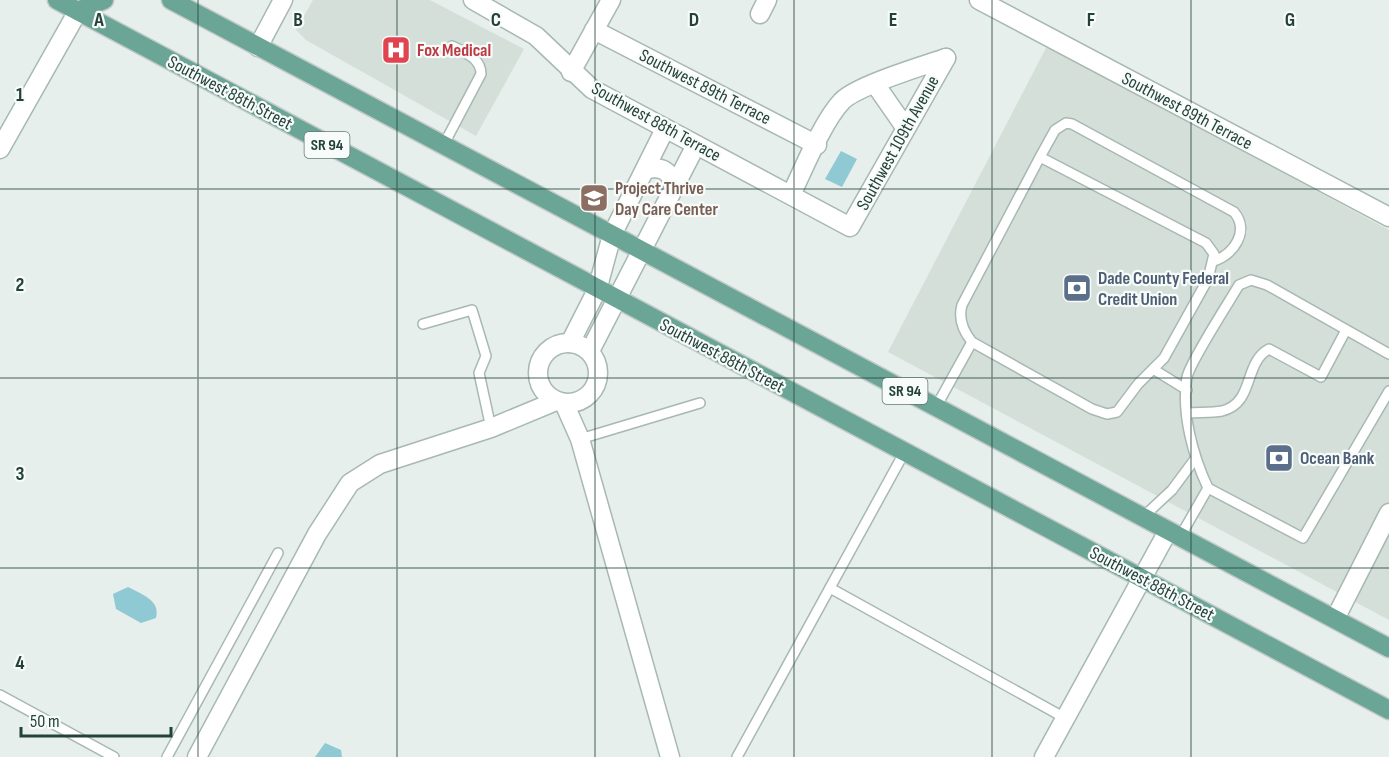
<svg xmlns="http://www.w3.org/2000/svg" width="1389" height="757" viewBox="0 0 1389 757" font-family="'Sofia Sans Condensed',sans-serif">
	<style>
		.built { fill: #d4dfda }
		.water { fill: #8ec9d4 }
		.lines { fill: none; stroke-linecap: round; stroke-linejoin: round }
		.lane-casing { stroke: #a8b8b2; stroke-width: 12 }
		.street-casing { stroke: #a8b8b2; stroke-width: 21 }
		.primary-casing { stroke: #c2cac8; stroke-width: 21 }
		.lane { stroke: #fff; stroke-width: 9 }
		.street { stroke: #fff; stroke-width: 18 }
		.primary { stroke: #6aa596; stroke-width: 18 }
		.grid { fill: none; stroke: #24423a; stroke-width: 1.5; stroke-opacity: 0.55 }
		.labels { text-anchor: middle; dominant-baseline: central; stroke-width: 4.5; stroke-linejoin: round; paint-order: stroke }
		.shield { fill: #f7fbf9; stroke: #637a73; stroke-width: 1.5 }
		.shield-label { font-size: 16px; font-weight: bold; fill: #24423a }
		.health-label { font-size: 18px; font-weight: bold; fill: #be3a42; stroke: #f7fbf9; text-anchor: start }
		.street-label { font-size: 18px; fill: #24423a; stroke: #f7fbf9 }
		.education-label { font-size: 18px; font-weight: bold; fill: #785e54; stroke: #f7fbf9; text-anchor: start }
		.service-label { font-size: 18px; font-weight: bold; fill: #4e5e75; stroke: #f7fbf9; text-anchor: start }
		.grid-label { font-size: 20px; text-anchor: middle; font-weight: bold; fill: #24423a; stroke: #f7fbf9; stroke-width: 4.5; stroke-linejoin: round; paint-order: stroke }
	</style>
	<rect width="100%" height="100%" fill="#e6efeb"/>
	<!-- built -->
	<g class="built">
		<polygon points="313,0 430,0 524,49 476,136 306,40 296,30"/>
		<polygon points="1047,46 1389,230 1389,620 888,352"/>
	</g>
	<!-- water -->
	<g class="water">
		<polygon points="841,151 857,159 842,187 825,179"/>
		<path d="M128 587C141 594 161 600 156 618L141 623 116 609 113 594Z"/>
		<polygon points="325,743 341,750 342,757 315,757"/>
	</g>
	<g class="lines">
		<!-- lane casing -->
		<g class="lane-casing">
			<g id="lane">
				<path d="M443 146 481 74C481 58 464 52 452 46"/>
				<path d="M1040 157 1206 243 1214 254 1208 279 1164 358 1138 384 1117 412 1107 414 1092 409 972 342C963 331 958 319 962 305L1040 157 1055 130 1066 123 1072 124 1234 212C1250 231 1234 254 1214 261"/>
				<polyline points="423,324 472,310 486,356 479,373 491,428"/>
				<polyline points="1153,369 1187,390"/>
				<polyline points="936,407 972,342"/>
				<path d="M1188 413C1199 412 1211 413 1222 411 1255 403 1243 363 1269 349L1321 377 1346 330"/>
				<polyline points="580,439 700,403"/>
				<polyline points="1208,488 1303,538 1389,391"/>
				<polyline points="1143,517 1172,490 1195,459"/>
				<path d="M1180 537 1208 488C1193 456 1181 413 1187 377 1190 362 1229 302 1239 285L1251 280 1267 285 1389 354"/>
				<polyline points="830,588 1065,718"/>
				<polyline points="0,695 114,757"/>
				<polyline points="167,757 278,553"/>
				<polyline points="737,757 904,453"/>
			</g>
		</g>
		<!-- street casing -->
		<g class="street-casing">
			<g id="street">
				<polyline points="473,0 536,36 592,89 850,227 946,58"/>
				<polyline points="979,0 1389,217"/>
				<polyline points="760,14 767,0"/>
				<polyline points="594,30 817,145"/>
				<polyline points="258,47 283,0"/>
				<polyline points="571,72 611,0"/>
				<polyline points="875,84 905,127"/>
				<polyline points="0,149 78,11"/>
				<path d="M645 170C661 165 672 171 674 188"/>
				<path d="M791 195C804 168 823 121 842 101 858 85 923 66 946 58"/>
				<circle cx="568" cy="373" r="30"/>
				<polyline points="570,343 597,290 612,235 665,129"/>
				<polyline points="590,351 696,145"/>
				<polyline points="564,403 580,439 670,757"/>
				<polyline points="1335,619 1389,513"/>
				<polyline points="197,757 317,534 350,483 380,464 491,428 556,401"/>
				<polyline points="1044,757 1168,531"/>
			</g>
		</g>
		<!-- primary casing -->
		<g class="primary-casing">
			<g id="primary">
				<polyline points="57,0 1389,710"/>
				<polyline points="171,0 1389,648"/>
				<polyline points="78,11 104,0"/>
			</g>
		</g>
		<!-- lane -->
		<use href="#lane" class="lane"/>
		<!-- street -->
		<use href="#street" class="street"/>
		<!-- primary -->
		<use href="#primary" class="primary"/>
	</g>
	<!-- grid -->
	<path class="grid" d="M198 0V757M397 0V757M595 0V757M794 0V757M992 0V757M1191 0V757M0 189H1389M0 378H1389M0 568H1389"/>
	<!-- icons -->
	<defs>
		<g id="hospital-square" transform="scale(1.5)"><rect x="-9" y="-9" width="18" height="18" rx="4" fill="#e0444e" stroke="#f7fbf9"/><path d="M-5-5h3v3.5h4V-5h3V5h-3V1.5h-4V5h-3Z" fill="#fff"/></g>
		<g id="school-square" transform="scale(1.5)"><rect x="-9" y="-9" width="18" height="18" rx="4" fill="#8d6e63" stroke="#f7fbf9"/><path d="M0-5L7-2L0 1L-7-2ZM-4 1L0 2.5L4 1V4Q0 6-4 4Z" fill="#fff"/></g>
		<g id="bank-square" transform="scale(1.5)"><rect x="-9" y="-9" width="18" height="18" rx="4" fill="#5c6f8a" stroke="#f7fbf9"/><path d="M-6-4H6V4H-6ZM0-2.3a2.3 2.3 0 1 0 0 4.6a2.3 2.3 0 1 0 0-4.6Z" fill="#fff"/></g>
	</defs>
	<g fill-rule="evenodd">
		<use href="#hospital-square" x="396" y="50"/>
		<use href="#school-square" x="594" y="198"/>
		<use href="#bank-square" x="1077" y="288"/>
		<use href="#bank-square" x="1279" y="458"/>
	</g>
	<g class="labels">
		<!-- shield labels -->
		<g class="shield">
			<rect x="304.5" y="132" width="45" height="26" rx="4.5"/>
			<rect x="882.5" y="378" width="45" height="26" rx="4.5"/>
		</g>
		<g class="shield-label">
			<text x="327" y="145">SR 94</text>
			<text x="905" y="391">SR 94</text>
		</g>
		<!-- health labels -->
		<g class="health-label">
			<text x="417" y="50">Fox Medical</text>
		</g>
		<!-- street labels -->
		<g class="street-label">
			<text transform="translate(705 87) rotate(27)">Southwest 89th Terrace</text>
			<text transform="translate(230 93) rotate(28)">Southwest 88th Street</text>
			<text transform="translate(1187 111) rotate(28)">Southwest 89th Terrace</text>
			<text transform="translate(656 122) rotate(29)">Southwest 88th Terrace</text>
			<text transform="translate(898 143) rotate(-61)">Southwest 109th Avenue</text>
			<text transform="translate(722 356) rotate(28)">Southwest 88th Street</text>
			<text transform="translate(1152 584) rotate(28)">Southwest 88th Street</text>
		</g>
		<!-- education labels -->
		<g class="education-label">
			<text x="615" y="188">Project Thrive<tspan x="615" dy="21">Day Care Center</tspan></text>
		</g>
		<!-- service labels -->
		<g class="service-label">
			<text x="1098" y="278">Dade County Federal<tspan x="1098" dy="21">Credit Union</tspan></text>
			<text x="1300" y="458">Ocean Bank</text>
		</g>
	</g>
	<g class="grid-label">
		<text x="99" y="26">A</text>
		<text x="298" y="26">B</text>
		<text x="496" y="26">C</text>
		<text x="694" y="26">D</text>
		<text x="893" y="26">E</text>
		<text x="1091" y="26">F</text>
		<text x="1290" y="26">G</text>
		<text x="20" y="101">1</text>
		<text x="20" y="291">2</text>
		<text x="20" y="480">3</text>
		<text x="20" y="669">4</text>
	</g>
	<!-- scale -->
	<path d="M21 727v9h150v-9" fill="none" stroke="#24423a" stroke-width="3"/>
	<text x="30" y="727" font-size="18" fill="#24423a" stroke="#f7fbf9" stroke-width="4.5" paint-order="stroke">50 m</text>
</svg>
